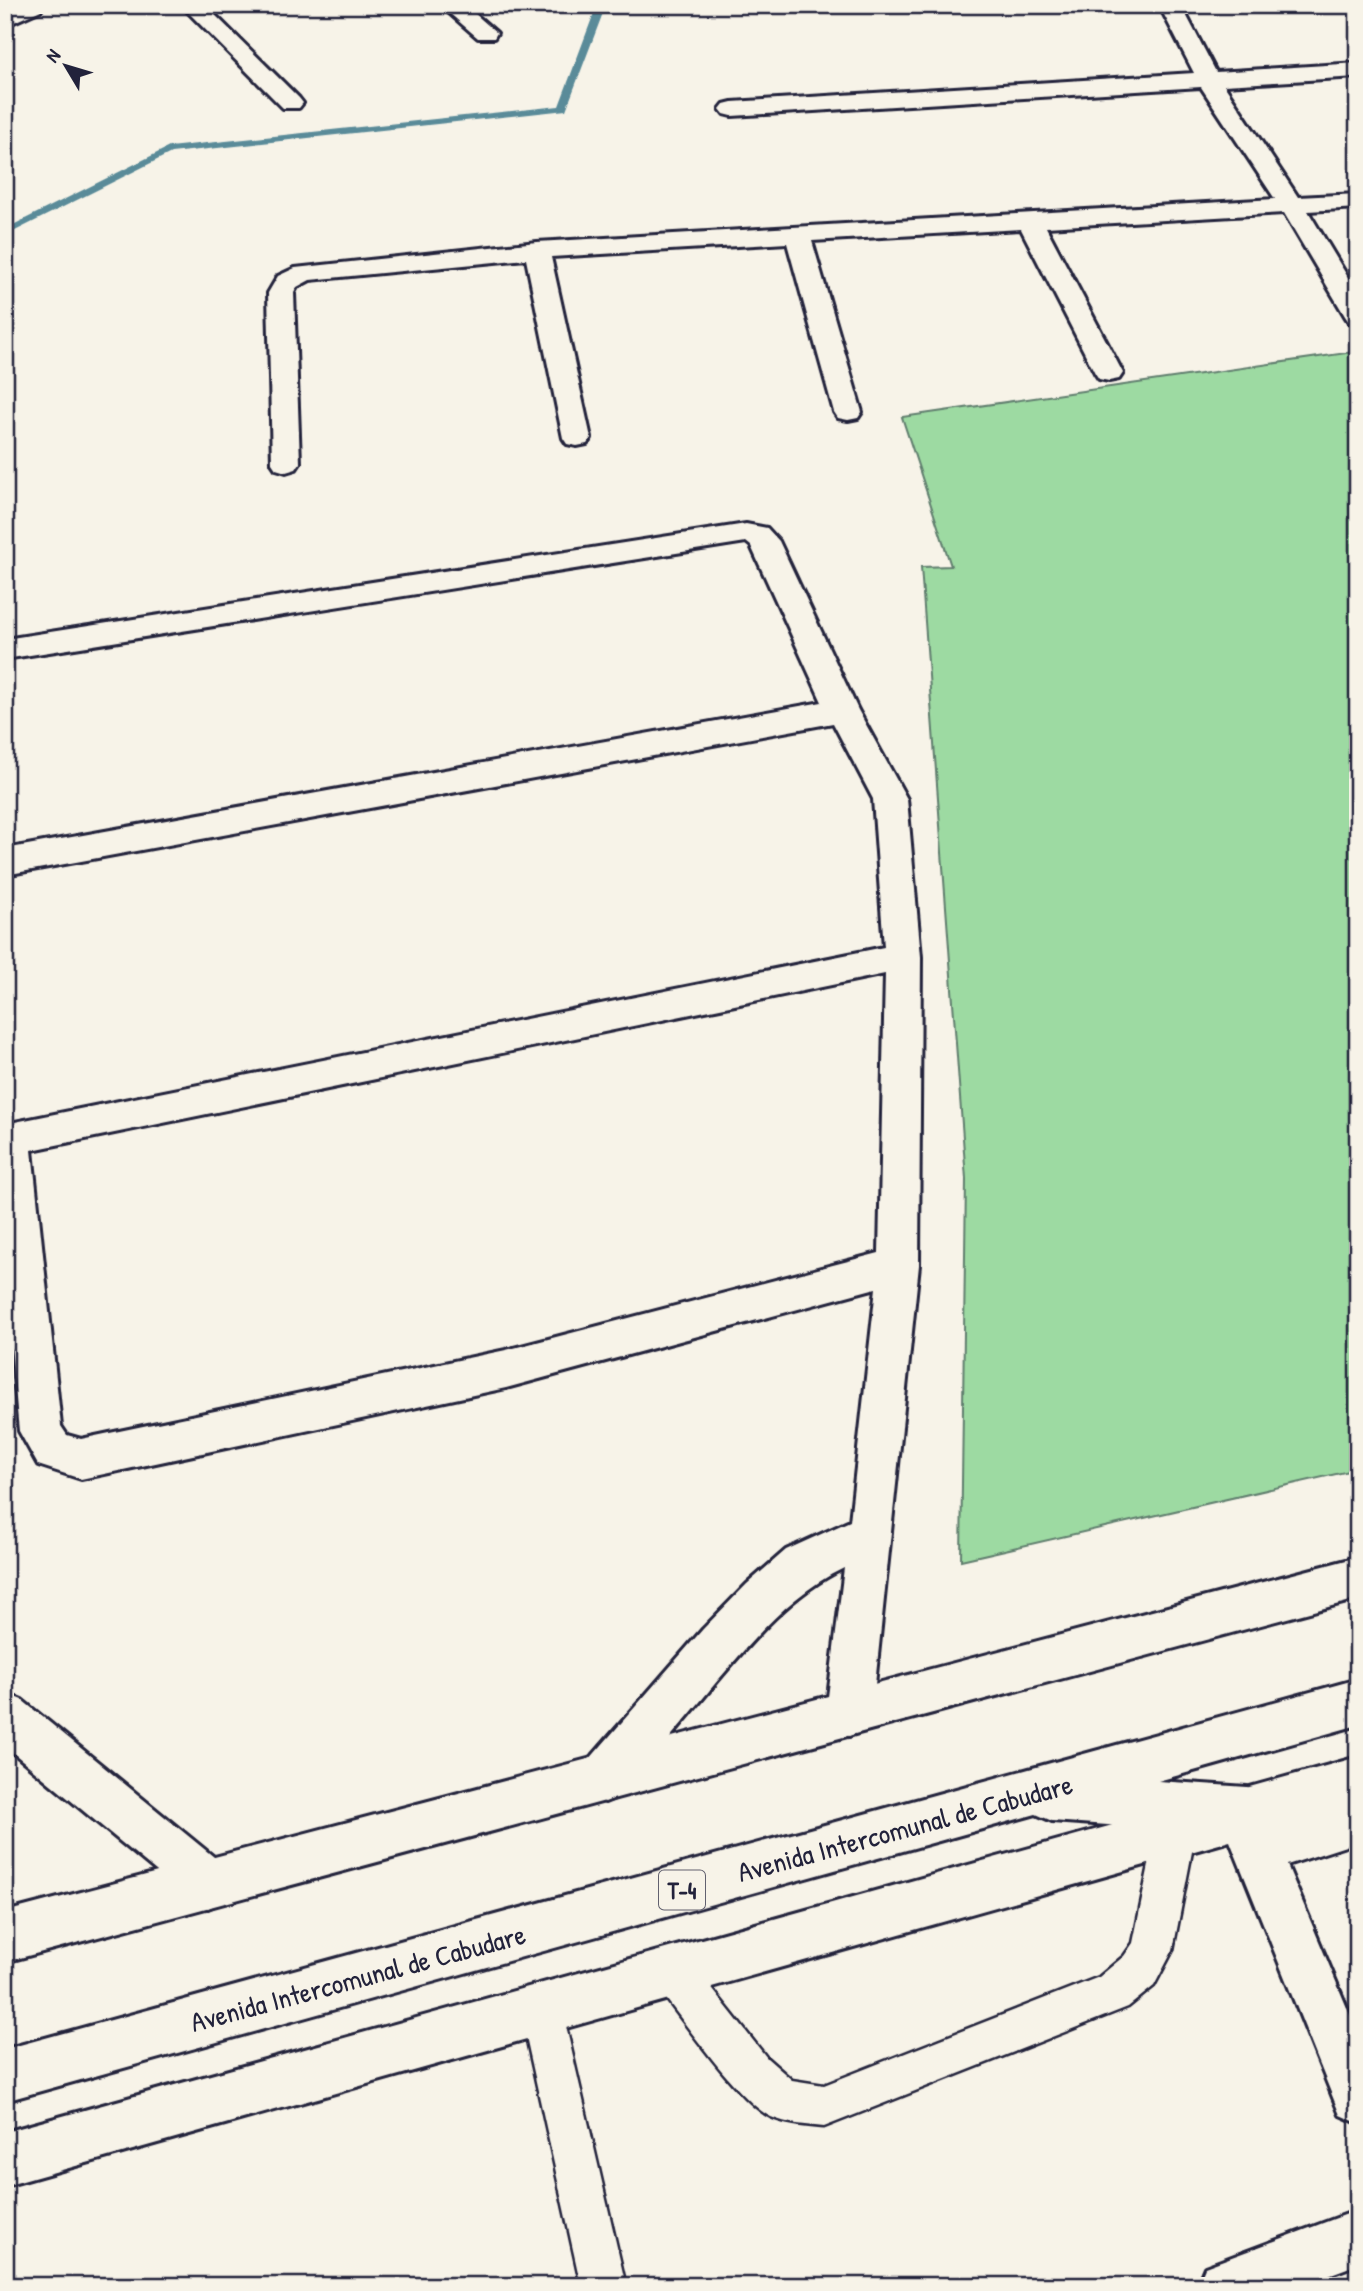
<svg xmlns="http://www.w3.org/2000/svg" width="1363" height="2291" viewBox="0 0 1363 2291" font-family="'Patrick Hand',sans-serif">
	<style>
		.green { fill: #9ddaa2; stroke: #607e6e; stroke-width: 2 }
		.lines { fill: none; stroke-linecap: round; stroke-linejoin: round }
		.stream { fill: #5a8b99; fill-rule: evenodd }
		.service-casing { stroke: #22223b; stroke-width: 5 }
		.minor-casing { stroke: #22223b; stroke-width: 6 }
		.trunk-casing { stroke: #22223b; stroke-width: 6 }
		.service { fill: #f7f3e8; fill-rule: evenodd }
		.minor { fill: #f7f3e8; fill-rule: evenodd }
		.trunk { fill: #f7f3e8; fill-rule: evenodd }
		.labels { text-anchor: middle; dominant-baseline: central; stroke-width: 5; stroke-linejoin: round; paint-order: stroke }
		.shield { fill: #f7f3e8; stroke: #62616f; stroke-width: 2 }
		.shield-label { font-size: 23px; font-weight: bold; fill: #22223b }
		.near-street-label { font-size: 28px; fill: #22223b; stroke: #f7f3e8 }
	</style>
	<rect width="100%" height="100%" fill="#f7f3e8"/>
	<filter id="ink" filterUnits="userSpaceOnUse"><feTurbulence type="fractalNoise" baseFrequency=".0143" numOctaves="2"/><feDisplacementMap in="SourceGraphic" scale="14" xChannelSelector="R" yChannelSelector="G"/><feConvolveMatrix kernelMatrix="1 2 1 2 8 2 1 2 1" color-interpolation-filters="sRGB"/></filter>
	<g filter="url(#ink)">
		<!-- green -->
		<polygon class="green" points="1353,352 1358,364 1358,1469 961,1560 966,1179 921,567 951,566 902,417"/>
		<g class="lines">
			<!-- stream -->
			<polygon class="stream" points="597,5 606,5 566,110 171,153 5,236 5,229 169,147 559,106"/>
			<!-- service casing -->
			<g class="service-casing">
				<g id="service">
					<path d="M1176 1811 1190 1817 1196 1831 1173 1950 1154 1986 1128 2007 824 2127C806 2125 787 2124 771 2117 737 2100 683 2019 657 1987L651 1972 657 1957 672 1951 687 1957 767 2058 792 2080 824 2085 1099 1977 1124 1956 1133 1943 1156 1831 1162 1817Z"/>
					<polygon points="541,1988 556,1994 562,2009 626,2286 581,2286 520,2009 526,1994"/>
				</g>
			</g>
			<!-- minor casing -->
			<g class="minor-casing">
				<g id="minor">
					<polygon points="15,5 44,5 41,10 5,26 5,10"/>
					<polygon points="181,5 205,5 299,98 303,103 299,108 283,108"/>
					<polygon points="440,5 465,5 497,33 494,38 478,38"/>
					<polygon points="1159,5 1181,5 1216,72 1358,63 1358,77 1224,85 1298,197 1358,194 1358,208 1308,211 1358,294 1358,324 1349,322 1345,316 1284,213 1046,227 1123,373 1119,379 1109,381 1099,379 1095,373 1021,229 812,241 862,412 858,418 848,420 838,418 834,412 787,243 551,257 591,438 587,444 577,446 567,444 563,438 526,259 310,280 297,287 294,293 300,463 296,469 286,472 276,469 272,463 268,293 278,276 295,268 537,242 1275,199 1201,87 732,116 724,114 720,109 724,104 732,102 1194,73"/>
					<path d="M746 524 767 528 779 541 858 710 907 799 921 957 919 1265 872 1713 866 1729 849 1736 832 1729 826 1713 844 1568C789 1594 748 1645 709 1691 680 1726 651 1760 622 1795L605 1802 588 1795 581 1778 588 1761 703 1629 747 1584 786 1550 850 1521 876 1288 506 1388 81 1479 38 1465 19 1431 5 1280V1124L884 947 873 799 833 723 5 875V849L822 702 751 546 746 542 5 659V639ZM885 974 879 1253 506 1350 81 1439 67 1435 61 1426 32 1150Z"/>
					<polygon points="5,1693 22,1700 225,1866 233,1883 225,1900 208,1908 191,1900 5,1746"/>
					<polygon points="1358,1757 1358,1842 1287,1865 1358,2034 1358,2123 1340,2115 1230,1841 5,2186 5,2132"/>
					<polygon points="1358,2210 1358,2264 1299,2286 1197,2286 1205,2267"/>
				</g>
			</g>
			<!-- trunk casing -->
			<g class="trunk-casing">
				<g id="trunk">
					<polygon points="1358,1557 1358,1599 5,1962 5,1912"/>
					<polygon points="1358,1679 1358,1725 1158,1781 1247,1787 1264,1794 1271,1811 1264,1828 1247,1835 1052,1821 1036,1814 5,2101 5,2049"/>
				</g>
			</g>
			<!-- service -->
			<use href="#service" class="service"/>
			<!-- minor -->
			<use href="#minor" class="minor"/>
			<!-- trunk -->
			<use href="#trunk" class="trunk"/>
		</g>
	</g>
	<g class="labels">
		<!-- shield labels -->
		<rect class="shield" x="659" y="1870.5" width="46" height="39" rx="5"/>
		<g class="shield-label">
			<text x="682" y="1890">T-4</text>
		</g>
		<!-- near-street labels -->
		<g class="near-street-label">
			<text transform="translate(905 1828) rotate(-15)">Avenida Intercomunal de Cabudare</text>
			<text transform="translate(358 1978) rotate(-15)">Avenida Intercomunal de Cabudare</text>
		</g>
	</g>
	<!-- margin -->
	<rect width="1363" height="2291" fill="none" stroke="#f7f3e8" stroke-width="28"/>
	<rect x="14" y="14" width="1335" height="2263" fill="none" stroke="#22223b" stroke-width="2.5" filter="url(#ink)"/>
	<!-- north arrow -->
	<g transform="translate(66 66) rotate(308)" stroke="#f7f3e8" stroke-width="5" paint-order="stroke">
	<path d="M0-5L12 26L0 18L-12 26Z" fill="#22223b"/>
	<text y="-10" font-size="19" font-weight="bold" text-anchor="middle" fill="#22223b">N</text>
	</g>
</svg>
